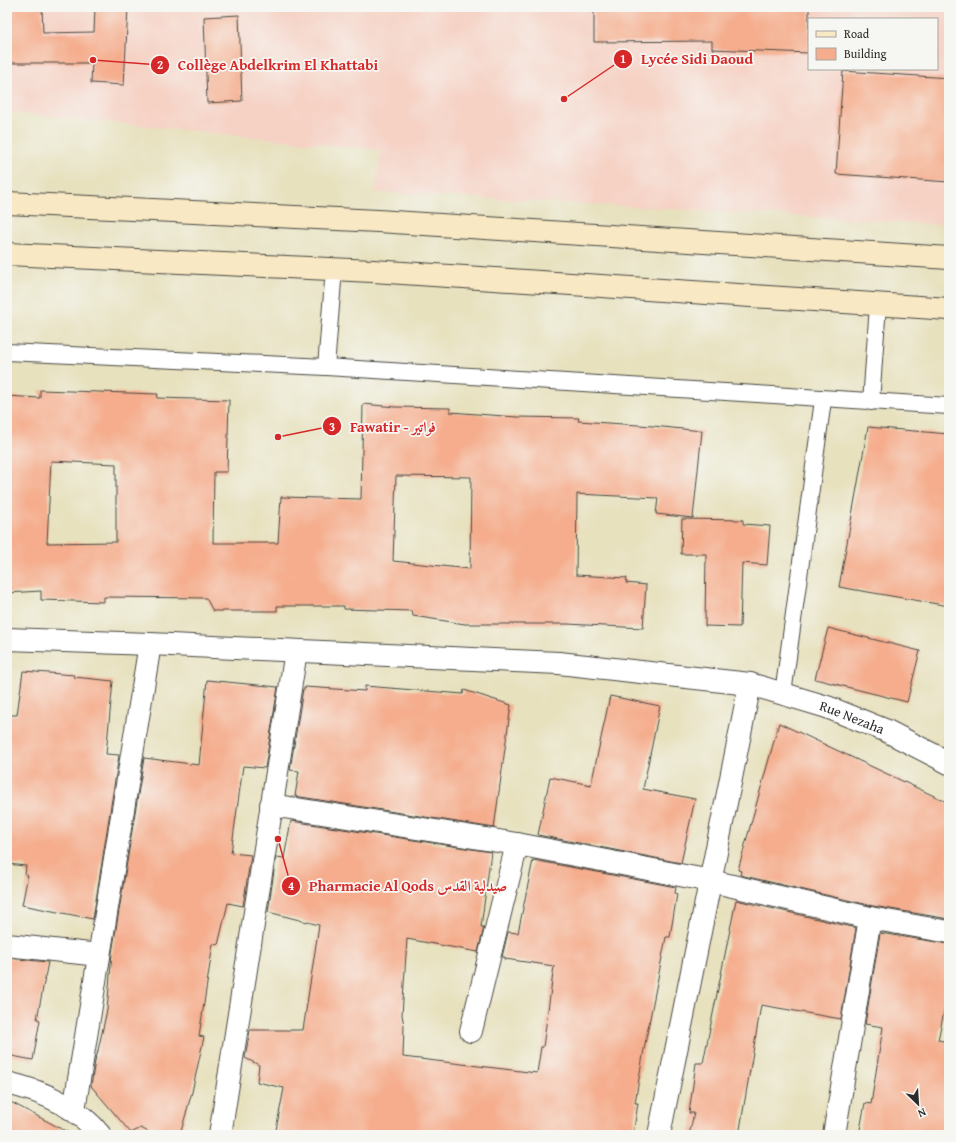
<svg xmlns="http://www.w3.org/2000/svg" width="956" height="1142" viewBox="0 0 956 1142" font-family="'Gentium Book Plus',Amiri,serif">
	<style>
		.built { fill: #f6d2c5; fill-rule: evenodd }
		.building { fill: #f5ad8d; fill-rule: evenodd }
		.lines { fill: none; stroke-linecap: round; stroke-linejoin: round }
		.lane-casing { stroke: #474641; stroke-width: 18 }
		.street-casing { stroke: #474641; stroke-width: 24 }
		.secondary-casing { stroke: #474641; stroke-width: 24 }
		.lane { stroke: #fff; stroke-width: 16 }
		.street { stroke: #fff; stroke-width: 22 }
		.secondary { stroke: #f8e8c3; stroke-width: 22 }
		.labels { text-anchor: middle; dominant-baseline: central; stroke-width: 3.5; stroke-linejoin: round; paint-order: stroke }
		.street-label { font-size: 14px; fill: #2b2b2b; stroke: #f6f6f2 }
		.leader { fill: none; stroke: #d62828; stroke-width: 1.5 }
		.callout-dot { fill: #d62828; stroke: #f6f6f2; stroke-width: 1.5 }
		.mark-label { font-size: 12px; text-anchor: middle; font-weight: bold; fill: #fff }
		.callout-label { font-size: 15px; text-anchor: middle; font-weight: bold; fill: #d62828; stroke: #f6f6f2; stroke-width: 3.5; stroke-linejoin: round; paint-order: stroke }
	</style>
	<rect width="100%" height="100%" fill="#f6f6f2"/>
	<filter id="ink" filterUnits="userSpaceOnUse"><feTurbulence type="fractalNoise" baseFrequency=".025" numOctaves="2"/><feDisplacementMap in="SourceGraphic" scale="8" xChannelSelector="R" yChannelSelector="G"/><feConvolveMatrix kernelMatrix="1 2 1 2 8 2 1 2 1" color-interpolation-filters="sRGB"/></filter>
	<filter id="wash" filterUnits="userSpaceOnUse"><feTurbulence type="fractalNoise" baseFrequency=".012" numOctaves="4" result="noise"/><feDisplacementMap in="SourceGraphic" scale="16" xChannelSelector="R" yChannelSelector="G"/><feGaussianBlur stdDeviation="0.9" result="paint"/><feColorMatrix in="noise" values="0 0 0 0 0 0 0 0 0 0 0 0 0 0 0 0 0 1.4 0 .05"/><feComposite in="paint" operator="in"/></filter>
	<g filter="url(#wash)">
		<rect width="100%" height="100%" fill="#e7e1be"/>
		<!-- built -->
		<path class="built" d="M7 7H949V225L375 192 381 150 7 112ZM809 19H937V69H809Z"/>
		<g id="blocks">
			<!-- building -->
			<g class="building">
				<polygon points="7,7 42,7 43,33 94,32 95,7 128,7 124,85 91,83 92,63 10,63 10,52 7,52"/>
				<polygon points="594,7 809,7 809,53 712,49 712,41 594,42"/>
				<polygon points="239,15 242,101 207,103 204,17"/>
				<polygon points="843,71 949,78 949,182 836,174"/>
				<path d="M40 390 158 394 157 398 229 400 227 472H214L213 543H278L281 497 361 499 363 404 395 407 450 408V412L517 417 579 418 578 421 653 426 702 431 693 518 656 514 658 498 577 494 576 575 627 578 626 583 646 585 643 628 567 624H465L413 616 412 611 344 609V606H277V611H213L206 598 104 597V602L41 600V591L7 593V396L40 398ZM51 461 116 464V542L47 543ZM396 476 471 477 470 569 393 561Z"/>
				<polygon points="868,427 949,434 949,606 839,587"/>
				<polygon points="682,519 743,520 743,524 770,526 767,565 742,563 740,627 705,626 706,554 681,554"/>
				<polygon points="828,628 920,651 907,702 815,679"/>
				<polygon points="23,671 74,675 74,677 113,681 106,754 119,755 93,919 22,905 28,875 25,875 26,866 7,864 8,715 17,715"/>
				<polygon points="207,680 278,687 265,768 243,766 231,853 251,855 243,906 228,903 218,945 213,944 199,1036 204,1037 192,1092 180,1135 154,1135 141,1128 131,1133 91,1086 96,1055 97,1055 107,1010 112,953 144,758 199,765"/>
				<polygon points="365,686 463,694 464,690 511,705 494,828 295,796 299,771 290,770 303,689 305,689 305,687 365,691"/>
				<polygon points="610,696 660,706 643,789 695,799 681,863 538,835 550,777 591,785"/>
				<polygon points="779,723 949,803 949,919 873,906 740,875 741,871 738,870"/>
				<polygon points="291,821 491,852 481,927 484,927 478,952 407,939 402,1015 404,1025 403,1057 537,1073 541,1047 543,1047 554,966 505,959 505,957 502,957 508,932 518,933 533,860 676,887 675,893 677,894 670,937 666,937 644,1049 635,1103 638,1103 633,1135 275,1135 284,1088 257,1082 259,1065 245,1058 250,1030 303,1030 319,925 268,912 276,857 284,858"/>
				<polygon points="736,900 856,928 841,1019 761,1005 739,1135 689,1135 694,1113 689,1113 696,1063 703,1063"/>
				<polygon points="880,933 949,944 949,988 938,1040 949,1042 949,1135 859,1135 865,1103 871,1104 883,1027 865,1024"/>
				<polygon points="7,958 48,962 37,1019 40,1020 33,1060 7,1055"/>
				<polygon points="7,1100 73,1135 7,1135"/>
			</g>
		</g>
	</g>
	<g filter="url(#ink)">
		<use href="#blocks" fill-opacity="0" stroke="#474641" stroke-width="1"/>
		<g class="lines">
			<!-- lane casing -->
			<g class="lane-casing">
				<g id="lane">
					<polyline points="7,352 326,367 949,406"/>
					<polyline points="326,367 334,269"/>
					<polyline points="871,402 878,305"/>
					<polyline points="783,694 823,400"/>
				</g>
			</g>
			<!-- street casing -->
			<g class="street-casing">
				<g id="street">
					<path id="s1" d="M7 639 150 644 559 663 750 684 827 707 887 731 949 763"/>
					<polyline points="271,805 517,844 711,881 870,918 949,932"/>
					<polyline points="7,945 99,955"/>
					<polyline points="471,1031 517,844"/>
					<path d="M7 1083C42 1091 77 1106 100 1135"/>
					<polyline points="74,1110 150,644"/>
					<polyline points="220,1135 296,651"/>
					<polyline points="659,1135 750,684"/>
					<polyline points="834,1135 870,918"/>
				</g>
			</g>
			<!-- secondary casing -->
			<g class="secondary-casing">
				<g id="secondary">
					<polyline points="7,203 378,221 949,258"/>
					<polyline points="7,254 373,271 949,309"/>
				</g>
			</g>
			<!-- lane -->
			<use href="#lane" class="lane"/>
			<!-- street -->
			<use href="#street" class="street"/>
			<!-- secondary -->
			<use href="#secondary" class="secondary"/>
		</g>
	</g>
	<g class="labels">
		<!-- street labels -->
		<g class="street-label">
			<text stroke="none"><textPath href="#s1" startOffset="852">Rue Nezaha</textPath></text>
		</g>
	</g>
	<!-- callouts -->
	<path class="leader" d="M564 99L623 59M93 60L160 65M278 437L332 426M278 839L291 886"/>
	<g class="callout-dot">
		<circle cx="564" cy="99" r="4"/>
		<circle cx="93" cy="60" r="4"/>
		<circle cx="278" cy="437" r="4"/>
		<circle cx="278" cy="839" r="4"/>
		<circle cx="623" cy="59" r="10"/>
		<circle cx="160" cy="65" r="10"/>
		<circle cx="332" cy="426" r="10"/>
		<circle cx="291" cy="886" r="10"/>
	</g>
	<g class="mark-label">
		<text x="623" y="63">1</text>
		<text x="160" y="69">2</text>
		<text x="332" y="431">3</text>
		<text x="291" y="890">4</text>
	</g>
	<g class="callout-label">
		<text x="697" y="64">Lycée Sidi Daoud</text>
		<text x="278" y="70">Collège Abdelkrim El Khattabi</text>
		<text x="393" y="432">Fawatir - فواتير</text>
		<text x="408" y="891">Pharmacie Al Qods صيدلية القدس</text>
	</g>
	<!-- margin -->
	<rect width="956" height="1142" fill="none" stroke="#f6f6f2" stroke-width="24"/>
	<!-- legend -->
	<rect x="808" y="18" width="130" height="52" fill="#f6f6f2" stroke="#a5a5a2"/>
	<rect x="816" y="31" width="20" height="6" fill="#f8e8c3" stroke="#a5a5a2"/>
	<text x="844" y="38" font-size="12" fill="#2b2b2b">Road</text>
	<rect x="816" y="48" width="20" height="12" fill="#f5ad8d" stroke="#a5a5a2"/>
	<text x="844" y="58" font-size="12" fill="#2b2b2b">Building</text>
	<!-- north arrow -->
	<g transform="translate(918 1104) rotate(155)" stroke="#f6f6f2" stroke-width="3" paint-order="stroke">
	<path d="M0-3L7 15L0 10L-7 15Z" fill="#2b2b2b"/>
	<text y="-6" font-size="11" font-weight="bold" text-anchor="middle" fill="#2b2b2b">N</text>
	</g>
</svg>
